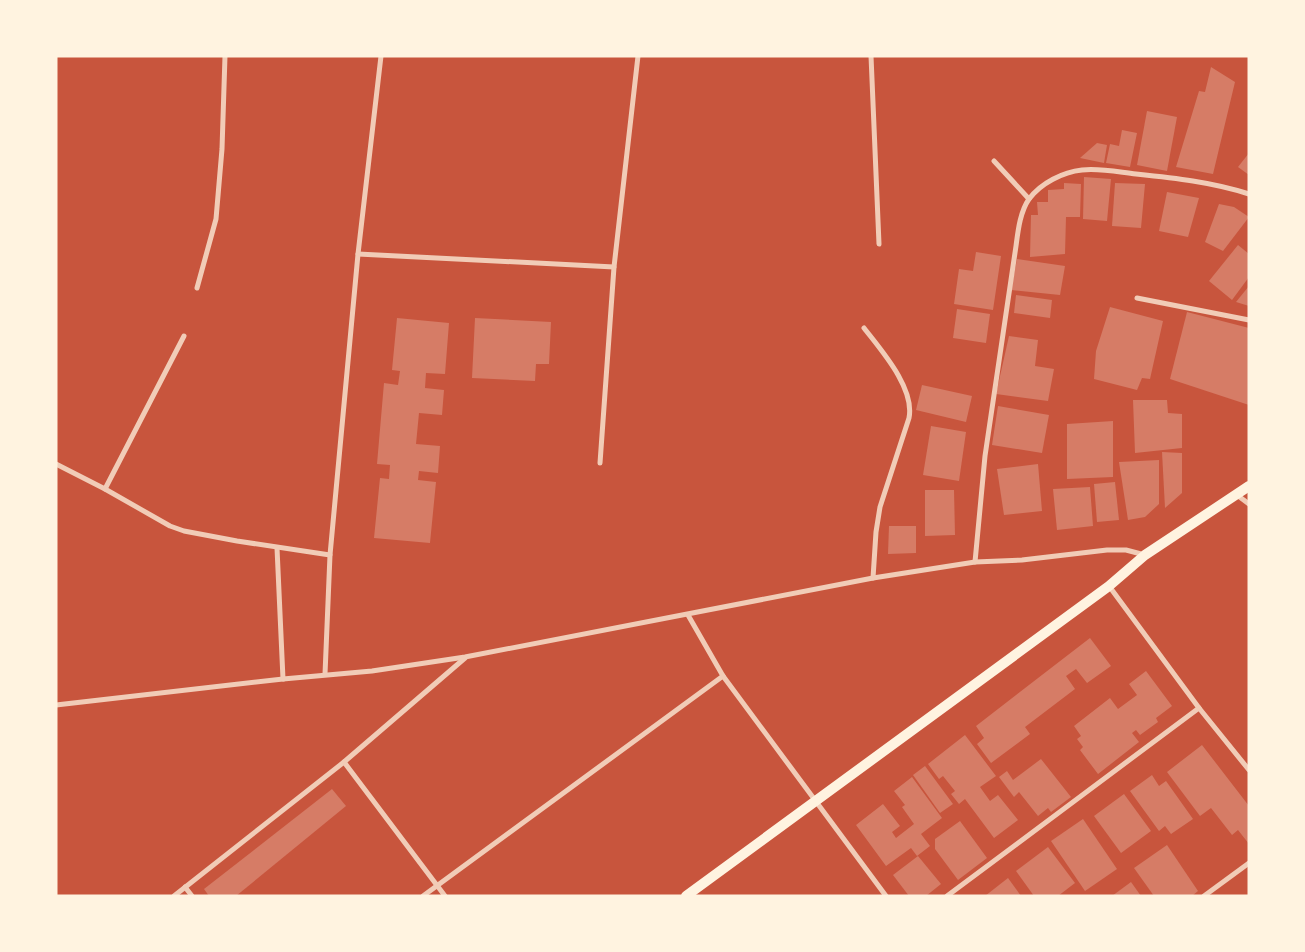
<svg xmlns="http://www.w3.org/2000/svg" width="1305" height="952" viewBox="0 0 1305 952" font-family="'Fira Sans',sans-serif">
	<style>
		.building { fill: #d67c66 }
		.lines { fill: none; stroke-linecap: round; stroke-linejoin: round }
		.minor { stroke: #f1ccb7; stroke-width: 5 }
		.secondary { stroke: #fff3e0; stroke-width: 10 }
	</style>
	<rect width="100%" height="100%" fill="#c8553d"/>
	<!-- building -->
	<g class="building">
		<polygon points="1211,67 1235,82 1213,174 1176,167 1199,91 1205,92"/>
		<polygon points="1147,111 1177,117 1167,171 1137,165"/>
		<polygon points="1122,130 1137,133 1130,167 1106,163 1110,144 1119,146"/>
		<polygon points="1097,143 1107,145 1104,163 1080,158"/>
		<polygon points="1249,153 1249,175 1238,167"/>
		<polygon points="1084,177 1111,179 1107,221 1083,219"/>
		<polygon points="1064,183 1081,184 1080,217 1066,217 1065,254 1030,257 1031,215 1038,215 1037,202 1048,202 1048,190 1064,189"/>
		<polygon points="1115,183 1145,184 1141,228 1112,226"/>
		<polygon points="1167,192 1199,198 1188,237 1159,231"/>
		<polygon points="1219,204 1234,207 1249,217 1223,251 1205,242"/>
		<polygon points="1238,245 1249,254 1249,277 1232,300 1209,281"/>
		<polygon points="976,252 1001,256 993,310 954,304 959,269 973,271"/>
		<polygon points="1017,259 1065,266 1060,295 1011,290"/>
		<polygon points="1249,286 1249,306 1236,302"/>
		<polygon points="1016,295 1052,300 1050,318 1014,313"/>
		<polygon points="1110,307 1163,321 1150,379 1142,378 1137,390 1094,379 1096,351"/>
		<polygon points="957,309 990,314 986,343 953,338"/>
		<polygon points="1187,312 1249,328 1249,405 1170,379"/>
		<polygon points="397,318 449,323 445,374 426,373 425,388 444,390 442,415 419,413 416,444 440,446 438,473 419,471 418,480 436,482 430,543 374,538 380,478 389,479 390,465 377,464 384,383 398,385 400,371 392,370"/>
		<polygon points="475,318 551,322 549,364 536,364 535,381 472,378"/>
		<polygon points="1009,336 1038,340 1035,366 1054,369 1048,401 996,394"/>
		<polygon points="922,385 972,396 966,422 916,410"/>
		<polygon points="1133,400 1167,400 1168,413 1182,414 1182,448 1135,453"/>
		<polygon points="998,406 1049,415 1042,453 992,445"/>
		<polygon points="1113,421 1113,477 1067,479 1067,424"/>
		<polygon points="931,426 966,432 959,481 923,475"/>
		<polygon points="1162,452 1182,453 1182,493 1165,508"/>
		<polygon points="1159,460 1159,504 1145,517 1128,520 1119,462"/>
		<polygon points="1038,464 1042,511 1004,515 997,469"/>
		<polygon points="1115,482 1119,520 1097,522 1094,484"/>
		<polygon points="1090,487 1093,526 1057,530 1053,489"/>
		<polygon points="925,490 954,490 955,535 925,536"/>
		<polygon points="889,526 916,526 916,553 888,554"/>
		<polygon points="1090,638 1111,666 1087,683 1076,669 1066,676 1075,689 1025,727 1030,734 991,763 977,744 984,738 976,726"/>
		<polygon points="1146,671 1172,706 1156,718 1158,722 1140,735 1136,730 1132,733 1139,742 1098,774 1080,750 1083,747 1077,739 1081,736 1074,726 1110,698 1118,709 1137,695 1129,684"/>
		<polygon points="965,735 996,776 980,787 990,801 998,795 1018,820 994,838 965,799 959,804 951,794 955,791 943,776 939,779 928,764"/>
		<polygon points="1202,745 1249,806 1249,844 1238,830 1232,835 1211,808 1200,816 1167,772"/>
		<polygon points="1041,759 1071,797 1051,812 1048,808 1038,816 1019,792 1014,797 999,777 1007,771 1013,780"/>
		<polygon points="925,766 953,804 940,813 913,775"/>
		<polygon points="1152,775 1159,786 1166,781 1193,819 1171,834 1165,826 1159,831 1130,791"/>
		<polygon points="912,777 942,818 921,834 930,846 917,856 911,848 886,866 856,825 883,804 900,826 892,832 896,838 914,824 902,807 905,805 894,791"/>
		<polygon points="332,789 346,806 236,896 209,896 204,889"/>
		<polygon points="1124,794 1151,831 1121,853 1094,816"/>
		<polygon points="1083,819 1117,869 1085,891 1051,841"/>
		<polygon points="960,821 987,858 958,880 935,849 935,839"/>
		<polygon points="1167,845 1198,891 1192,896 1154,896 1134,868"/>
		<polygon points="1048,847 1075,883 1058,896 1034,896 1016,871"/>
		<polygon points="918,856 941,884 926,896 909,896 893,875"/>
		<polygon points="1008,878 1021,896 985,896"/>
		<polygon points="1131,882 1141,896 1112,896"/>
	</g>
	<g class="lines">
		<!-- minor -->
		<g class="minor">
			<polyline points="871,56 879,244"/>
			<polyline points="994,161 1029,199"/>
			<polyline points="358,254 614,267"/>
			<polyline points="197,288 216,219 222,149 225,56"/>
			<polyline points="1137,298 1249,320"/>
			<path d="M864 328C881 350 915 388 909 418L880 507 876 532 873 578"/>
			<polyline points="600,463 614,267 638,56"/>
			<polyline points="56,464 105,489 170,526 184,531 237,541 330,555"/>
			<polyline points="105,489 184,336"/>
			<polyline points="1237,495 1249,504"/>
			<polyline points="277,548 283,679"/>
			<path d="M975 562 985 456 1016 246C1018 231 1020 212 1029 199 1041 183 1063 172 1082 170 1100 168 1118 172 1136 174 1174 178 1212 182 1249 194"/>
			<polyline points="1109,586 1199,708 1249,770"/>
			<polyline points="688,615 723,676 886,896"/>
			<polyline points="325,674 330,555 358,254 381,56"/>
			<polyline points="56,705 283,679 372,671 465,657 873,578 975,562 1022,560 1107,550 1126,550 1145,555"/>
			<polyline points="344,762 445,896"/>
			<polyline points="185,887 192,896"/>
			<polyline points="174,896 344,762 465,658"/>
			<polyline points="423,896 723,676"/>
			<polyline points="947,896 1199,708"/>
			<polyline points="1204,896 1249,863"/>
		</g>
		<!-- secondary -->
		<polyline class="secondary" points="686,896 1109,586 1145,555 1249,486"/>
	</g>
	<!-- border -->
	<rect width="1305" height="952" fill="none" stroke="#fff3e0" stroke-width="115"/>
</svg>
